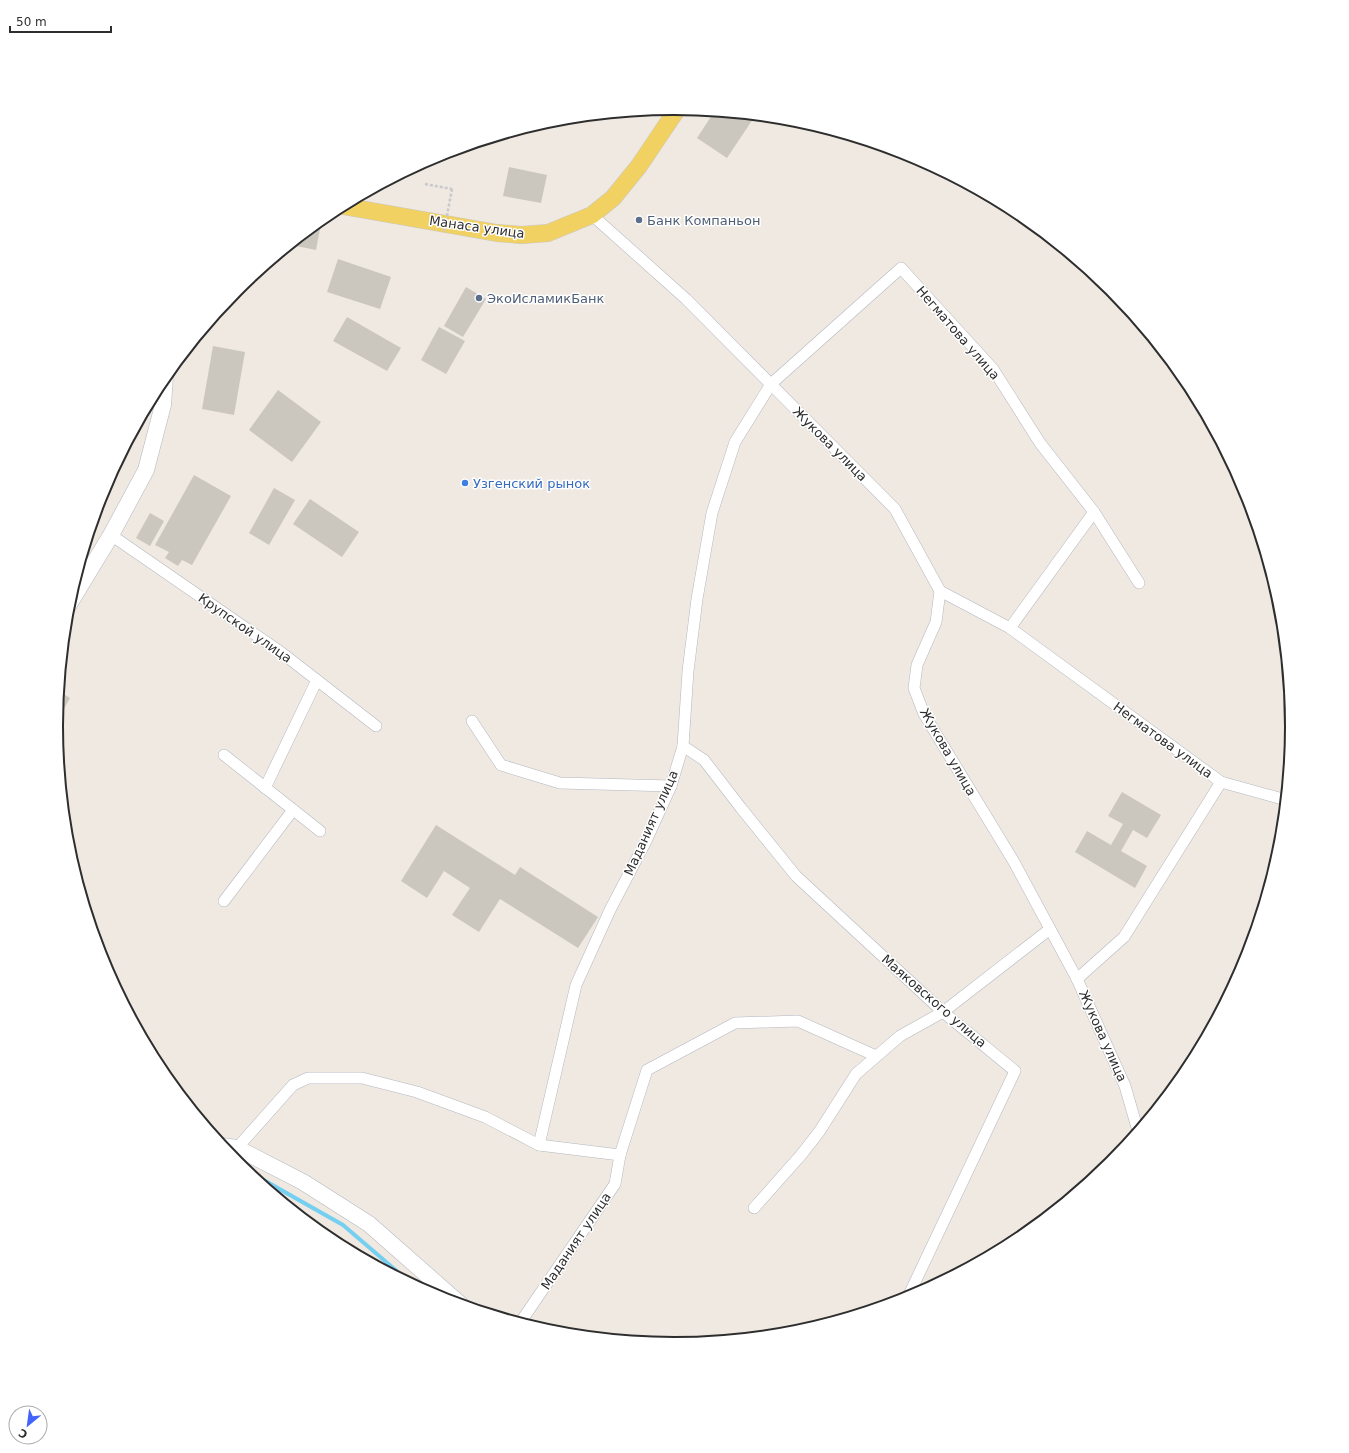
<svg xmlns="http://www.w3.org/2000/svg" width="1349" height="1453" viewBox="0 0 1349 1453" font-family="'DejaVu Sans',sans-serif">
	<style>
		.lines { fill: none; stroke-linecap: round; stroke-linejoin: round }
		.stream { stroke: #75cff0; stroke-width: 4 }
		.building { fill: #cbc7bf }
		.lane-casing { stroke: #b4b7c1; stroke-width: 6 }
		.street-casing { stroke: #b4b7c1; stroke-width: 12 }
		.secondary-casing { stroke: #b4b7c1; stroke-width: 17 }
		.primary-casing { stroke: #c9c9c9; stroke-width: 18 }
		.path { stroke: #c9c9c9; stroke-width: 2.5; stroke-dasharray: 3 2; stroke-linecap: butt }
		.lane { stroke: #fff; stroke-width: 5.5 }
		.street { stroke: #fff; stroke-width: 11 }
		.secondary { stroke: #fff; stroke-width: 16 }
		.primary { stroke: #f2d163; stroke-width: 17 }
		.path-bridge { stroke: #c9c9c9; stroke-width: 2.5; stroke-dasharray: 3 2; stroke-linecap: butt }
		.service-dot { fill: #5c6f8a; stroke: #fff; stroke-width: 1.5 }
		.shop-dot { fill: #3f7fe0; stroke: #fff; stroke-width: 1.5 }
		.labels { text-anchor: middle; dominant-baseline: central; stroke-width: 3; stroke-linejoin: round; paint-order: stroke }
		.service-label { font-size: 13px; fill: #4e5e75; stroke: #fff; text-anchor: start }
		.street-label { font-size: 13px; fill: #2e2e2e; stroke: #fff }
		.shop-label { font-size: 13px; fill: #366cbe; stroke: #fff; text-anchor: start }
		.rim { fill: none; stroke: #2e2e2e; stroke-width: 2 }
	</style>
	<rect width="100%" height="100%" fill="#efe9e1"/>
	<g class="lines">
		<!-- stream -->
		<polyline class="stream" points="244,1169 343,1225 413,1285"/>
	</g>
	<!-- building -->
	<g class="building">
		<polygon points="714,112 755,116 727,158 697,138"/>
		<polygon points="509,167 547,175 541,203 503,196"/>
		<polygon points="312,228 320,229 316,250 291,245"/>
		<polygon points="338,259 391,277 380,309 327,292"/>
		<polygon points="466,287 486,299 463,337 444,326"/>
		<polygon points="347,317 401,348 387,371 333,341"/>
		<polygon points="439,327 465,341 446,374 421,360"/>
		<polygon points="213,346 245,352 234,415 202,409"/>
		<polygon points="278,390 321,422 292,462 249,430"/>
		<polygon points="194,475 231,496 192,565 182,560 178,566 165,558 169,552 155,545"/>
		<polygon points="274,488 295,500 269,545 249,533"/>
		<polygon points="310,499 359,532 342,557 293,524"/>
		<polygon points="150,513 164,521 150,546 136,538"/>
		<polygon points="59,691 70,698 57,721"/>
		<polygon points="1122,792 1161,815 1147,838 1133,830 1121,851 1147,866 1135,888 1075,852 1087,831 1111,845 1123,824 1108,816"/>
		<polygon points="436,825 515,875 520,867 598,917 578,948 500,899 479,932 452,915 470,888 444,871 427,898 401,881"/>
	</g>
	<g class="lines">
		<!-- lane casing -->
		<g class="lane-casing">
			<polyline id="lane" points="150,403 161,405"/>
		</g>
		<!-- street casing -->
		<g class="street-casing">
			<g id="street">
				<polyline points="592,215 686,299 895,509 940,591 936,622 917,665 914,688 924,714 1014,862 1077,979 1125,1086 1138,1131"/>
				<polyline points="111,535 282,653 376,726"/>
				<polyline points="940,591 1010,628 1221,782 1124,937 1077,979"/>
				<polyline points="1010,628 1094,512"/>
				<polyline points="472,721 501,765 560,783 671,786"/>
				<polyline points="683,746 704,760 741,808 796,876 943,1012 1015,1071 907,1299"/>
				<polyline points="224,755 320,831"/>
				<polyline points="1221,782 1286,800"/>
				<polyline points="265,788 317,680"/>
				<polyline points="224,901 293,810"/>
				<polyline points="539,1145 576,985 610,910 646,841 671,786 683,746 688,671 697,599 712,513 735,442 771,384 901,268 993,369 1040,443 1094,512 1139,583"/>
				<polyline points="237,1148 293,1085 308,1078 362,1078 417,1092 485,1117 539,1145 620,1155"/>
				<polyline points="754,1208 801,1155 819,1132 856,1074 900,1036 943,1012 1050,929"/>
				<polyline points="520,1323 615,1184 620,1155 647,1070 735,1023 798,1021 876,1056"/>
			</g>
		</g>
		<!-- secondary casing -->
		<g class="secondary-casing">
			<g id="secondary">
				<polyline points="68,606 111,535 146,470 163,405 165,377"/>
				<polyline points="222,1146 237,1148 303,1182 369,1224 461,1305"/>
			</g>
		</g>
		<!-- primary casing -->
		<g class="primary-casing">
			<polyline id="primary" points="343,206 497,233 522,235 548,233 592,215 613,198 639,166 678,108"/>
		</g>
		<!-- path -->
		<polyline class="path" points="425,184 452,189"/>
		<!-- lane -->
		<use href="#lane" class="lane"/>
		<!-- street -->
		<use href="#street" class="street"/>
		<!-- secondary -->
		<use href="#secondary" class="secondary"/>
		<!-- primary -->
		<use href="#primary" class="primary"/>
		<!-- path-bridge -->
		<polyline class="path-bridge" points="444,231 452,189"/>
	</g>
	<!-- markers -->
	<g class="service-dot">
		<circle cx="639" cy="220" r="4"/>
		<circle cx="479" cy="298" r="4"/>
	</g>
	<circle class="shop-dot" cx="465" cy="483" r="4"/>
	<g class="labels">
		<!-- service labels -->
		<g class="service-label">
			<text x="647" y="220">Банк Компаньон</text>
			<text x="487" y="298">ЭкоИсламикБанк</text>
		</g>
		<!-- street labels -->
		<g class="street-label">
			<text transform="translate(477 227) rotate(8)">Манаса улица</text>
			<text transform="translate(958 333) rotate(49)">Негматова улица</text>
			<text transform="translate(830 444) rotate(45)">Жукова улица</text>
			<text transform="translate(245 628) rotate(35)">Крупской улица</text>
			<text transform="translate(1163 740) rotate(36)">Негматова улица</text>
			<text transform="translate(948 752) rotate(60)">Жукова улица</text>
			<text transform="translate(651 823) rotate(-66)">Маданият улица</text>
			<text transform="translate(934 1001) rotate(41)">Маяковского улица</text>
			<text transform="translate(1103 1036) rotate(66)">Жукова улица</text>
			<text transform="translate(576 1241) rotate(-56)">Маданият улица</text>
		</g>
		<!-- shop labels -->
		<g class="shop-label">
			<text x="473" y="483">Узгенский рынок</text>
		</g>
	</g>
	<!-- crop -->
	<path d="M0 0H1349V1453H0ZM63 726a611 611 0 1 1 1222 0a611 611 0 1 1-1222 0Z" fill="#fff" fill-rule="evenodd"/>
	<path class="rim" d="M63 726a611 611 0 1 1 1222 0a611 611 0 1 1-1222 0Z"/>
	<!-- north arrow -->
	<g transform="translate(28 1425) rotate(209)"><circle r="19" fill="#ffffff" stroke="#ababab"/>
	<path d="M0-3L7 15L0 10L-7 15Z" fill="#4264fb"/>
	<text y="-6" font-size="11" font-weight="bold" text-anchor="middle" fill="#2e2e2e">С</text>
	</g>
	<!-- scale -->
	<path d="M10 26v6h101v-6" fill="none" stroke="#2e2e2e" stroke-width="2"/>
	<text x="16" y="26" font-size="12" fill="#2e2e2e" stroke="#ffffff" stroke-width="3" paint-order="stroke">50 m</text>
</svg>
